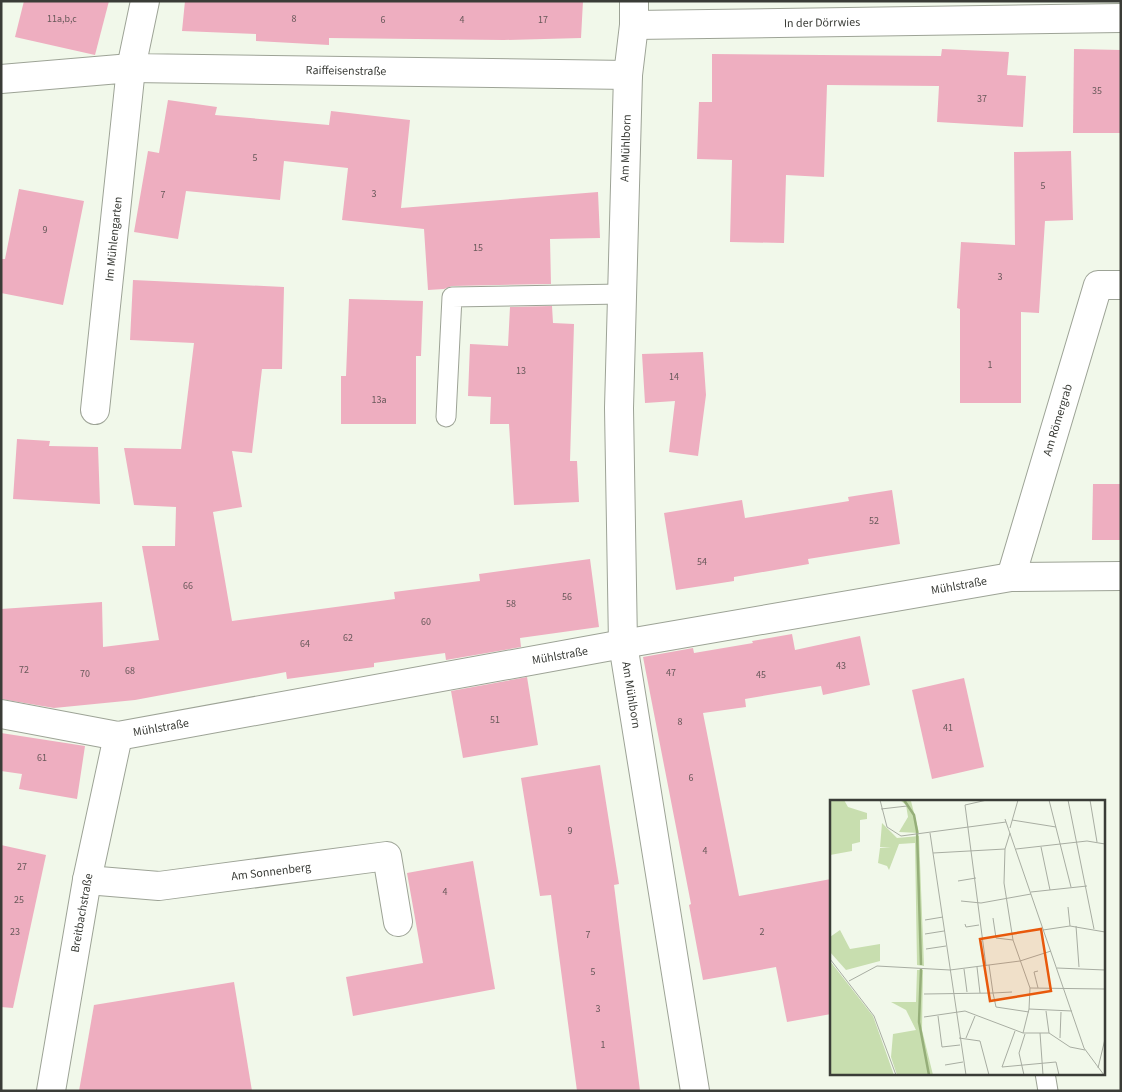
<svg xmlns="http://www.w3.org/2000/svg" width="1122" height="1092" viewBox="0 0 1122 1092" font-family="'Source Sans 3',sans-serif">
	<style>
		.building { fill: #eeaec0 }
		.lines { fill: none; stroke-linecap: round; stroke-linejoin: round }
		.lane-casing { stroke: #9da396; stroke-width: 21 }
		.street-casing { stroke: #9da396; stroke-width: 30 }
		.lane { stroke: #fff; stroke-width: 19 }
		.street { stroke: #fff; stroke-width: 28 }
		.labels { text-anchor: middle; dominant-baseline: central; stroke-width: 4; stroke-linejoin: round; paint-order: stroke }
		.number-label { font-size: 10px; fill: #675859 }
		.street-label { font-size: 12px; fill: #3a3c37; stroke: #fff }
		.inset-river { fill: none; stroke: #95ae79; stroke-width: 2.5 }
		.inset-road { fill: none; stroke: #a8ada2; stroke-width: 1 }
		.view { fill: #e8590c; fill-opacity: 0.15; stroke: #e8590c; stroke-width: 2.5 }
		.inset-edge { fill: none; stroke: #3a3c37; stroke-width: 2.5 }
	</style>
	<rect width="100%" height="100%" fill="#f1f8ea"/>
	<!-- building -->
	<g class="building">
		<polygon points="24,1 109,1 95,55 15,37"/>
		<polygon points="185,1 583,1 581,38 504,40 329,38 329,45 256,41 256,34 182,31"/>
		<polygon points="942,49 1009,52 1007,75 1026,76 1023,127 937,122 939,86 827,85 824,177 786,175 784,243 730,242 732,160 697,159 699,102 712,102 712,54 941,56"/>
		<polygon points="1074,49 1121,50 1121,133 1073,133"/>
		<polygon points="168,100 217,107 215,115 329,125 331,111 410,120 401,208 598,192 600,238 550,239 551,284 452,286 444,289 428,290 424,229 342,220 348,168 284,161 280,200 186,191 178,239 134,232 148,151 159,153"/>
		<polygon points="1071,151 1073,220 1045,221 1039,313 1021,312 1021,403 960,403 960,309 957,308 961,242 1015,245 1014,152"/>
		<polygon points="19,189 84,201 63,305 1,293 1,259 5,259"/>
		<polygon points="133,280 284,287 282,369 262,369 252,453 232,451 242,507 213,512 232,621 395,599 394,592 480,581 479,574 590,559 599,627 520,638 521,647 446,660 445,653 374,663 374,667 287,679 286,672 135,700 54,708 1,699 1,609 102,602 103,647 159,640 142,546 175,546 176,507 134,505 124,448 181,449 194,343 130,340"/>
		<polygon points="349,299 423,301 421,356 416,356 416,424 341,424 341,376 346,376"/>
		<polygon points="552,306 553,323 574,324 570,461 577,461 579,502 514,505 509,424 490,424 491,397 468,396 470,344 508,346 510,307"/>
		<polygon points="703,352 706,395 698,456 669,452 675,401 645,403 642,354"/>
		<polygon points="17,439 50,441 49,446 98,447 100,504 13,499"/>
		<polygon points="1093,484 1121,484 1121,540 1092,540"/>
		<polygon points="892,490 900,544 808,559 809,564 734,577 734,581 676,590 664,513 742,500 745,518 849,501 848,497"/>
		<polygon points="792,634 795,650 860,636 870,685 823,695 821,686 745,699 746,707 703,713 739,896 831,879 831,1014 787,1022 776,967 703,980 689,905 691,904 643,657 693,648 694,653 753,643 752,641"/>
		<polygon points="527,677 538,745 463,758 451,691"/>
		<polygon points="964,678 984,767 932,779 912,690"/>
		<polygon points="1,733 85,746 77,799 19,789 22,774 1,771"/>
		<polygon points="600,765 619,884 614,885 640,1091 577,1091 551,895 540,896 521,778"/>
		<polygon points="1,845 46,855 13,1008 1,1007"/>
		<polygon points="473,861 495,989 353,1016 346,977 423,963 407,873"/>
		<polygon points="234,982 252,1091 79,1091 94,1005"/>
	</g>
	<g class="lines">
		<!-- lane casing -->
		<g class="lane-casing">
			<g id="lane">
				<polyline points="446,417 452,297 621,294"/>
				<polyline points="1045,1073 1048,1091"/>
			</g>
		</g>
		<!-- street casing -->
		<g class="street-casing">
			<g id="street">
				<polyline points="145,1 131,68 628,75"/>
				<polyline points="634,1 634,25 628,75 619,408 623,644 695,1091"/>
				<polyline points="634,25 1121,18"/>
				<polyline points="1,79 131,68 95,410"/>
				<polyline points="1011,577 1098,285 1121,285"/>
				<polyline points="1,714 118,736 623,644 1011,577 1121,576"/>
				<polyline points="87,880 159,886 387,856 398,922"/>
				<polyline points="51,1091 87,880 118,736"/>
			</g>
		</g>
		<!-- lane -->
		<use href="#lane" class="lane"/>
		<!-- street -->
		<use href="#street" class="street"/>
	</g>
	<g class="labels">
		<!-- number labels -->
		<g class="number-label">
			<text x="62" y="19">11a,b,c</text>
			<text x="294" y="19">8</text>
			<text x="383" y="20">6</text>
			<text x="462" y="20">4</text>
			<text x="543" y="20">17</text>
			<text x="1097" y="91">35</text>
			<text x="982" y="99">37</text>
			<text x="255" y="158">5</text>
			<text x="1043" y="186">5</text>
			<text x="374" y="194">3</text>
			<text x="163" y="195">7</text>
			<text x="45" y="230">9</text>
			<text x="478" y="248">15</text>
			<text x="1000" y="277">3</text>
			<text x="990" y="365">1</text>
			<text x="521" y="371">13</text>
			<text x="674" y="377">14</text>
			<text x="379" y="400">13a</text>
			<text x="874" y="521">52</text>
			<text x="702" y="562">54</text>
			<text x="188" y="586">66</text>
			<text x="567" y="597">56</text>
			<text x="511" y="604">58</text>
			<text x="426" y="622">60</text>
			<text x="348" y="638">62</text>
			<text x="305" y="644">64</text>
			<text x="841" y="666">43</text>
			<text x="24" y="670">72</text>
			<text x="130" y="671">68</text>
			<text x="671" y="673">47</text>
			<text x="85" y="674">70</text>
			<text x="761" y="675">45</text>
			<text x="495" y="720">51</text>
			<text x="680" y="722">8</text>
			<text x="948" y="728">41</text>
			<text x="42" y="758">61</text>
			<text x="691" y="778">6</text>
			<text x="570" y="831">9</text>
			<text x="705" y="851">4</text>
			<text x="22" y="867">27</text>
			<text x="445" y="892">4</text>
			<text x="19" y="900">25</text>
			<text x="15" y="932">23</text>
			<text x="762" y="932">2</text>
			<text x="588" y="935">7</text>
			<text x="593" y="972">5</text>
			<text x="598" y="1009">3</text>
			<text x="603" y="1045">1</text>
		</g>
		<!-- street labels -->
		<g class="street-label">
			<text transform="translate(822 23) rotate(-1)">In der Dörrwies</text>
			<text transform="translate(346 71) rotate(1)">Raiffeisenstraße</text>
			<text transform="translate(626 148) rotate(-88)">Am Mühlborn</text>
			<text transform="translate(114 239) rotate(-84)">Im Mühlengarten</text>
			<text transform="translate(1058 420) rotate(-73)">Am Römergrab</text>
			<text transform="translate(959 586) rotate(-10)">Mühlstraße</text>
			<text transform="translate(560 656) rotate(-10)">Mühlstraße</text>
			<text transform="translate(631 695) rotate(81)">Am Mühlborn</text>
			<text transform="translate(161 728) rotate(-10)">Mühlstraße</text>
			<text transform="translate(271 872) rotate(-7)">Am Sonnenberg</text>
			<text transform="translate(82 913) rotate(-80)">Breitbachstraße</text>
		</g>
	</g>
	<!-- overview -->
	<g transform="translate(830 800)">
		<rect width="275" height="275" fill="#f1f8ea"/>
		<path d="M0 0H14L18 7 37 13V19L30 20V42L22 44V51L0 55ZM70 0 81 1 89 33 69 32 78 17 76 5ZM52 23 67 38 89 36 94 166 87 165 85 43 69 44 59 70 57 66 48 63 50 48 61 47H50ZM10 130 20 149 50 144V161L16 170 0 152V137ZM0 161 43 216 64 275H0ZM87 170H93L92 230 103 275H67L61 257 63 234 86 230 76 210 61 202H86Z" fill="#c8deaf"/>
		<path class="inset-river" d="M74 0 84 15 87 31 91 165M91 169 89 222 99 275"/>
		<path class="inset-road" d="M50 0 57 27 71 36 176 22M219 0 241 87M238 0 264 129M260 0 267 42M51 9 77 6M175 19 254 248 274 275M182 20 226 27M180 28 188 0M100 33 136 275M180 33 175 49 174 83 183 140 200 188 199 209 193 233M211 47 220 90M186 49 257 41 275 44M103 53 175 49M128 81 146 78M201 92 257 86M131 101 151 103 201 94M238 107 240 126M163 118 166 138 183 140M95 120 113 117M135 124 136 127 149 125M246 126 249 167M213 130 240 126 275 132M95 134 114 131M96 149 116 146M0 159 44 216 66 275M156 166 135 5 157 0M147 167 150 193M227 168 275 170M134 169 137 192M208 171 204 172 208 188M19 181 47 166 120 170 190 161 221 151M200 188 275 189M182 192 163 193 166 207 199 212M94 194 163 193 159 165M199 209 242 211M216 211 219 233M108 216 112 247 130 245M94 217 135 211 193 233H219L240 247 255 250M185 231 172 267 226 262 229 275M210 233 213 275M129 238 150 241 159 275M136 238 145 216M230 238 231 212M115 265 133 262M268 268 275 239M194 275 189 253 195 234"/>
		<path class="view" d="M211 129 221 191 160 201 150 139Z"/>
		<rect width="275" height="275" class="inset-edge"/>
	</g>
	<!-- border -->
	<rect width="1122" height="1092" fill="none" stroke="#3a3c37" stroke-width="5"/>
</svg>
